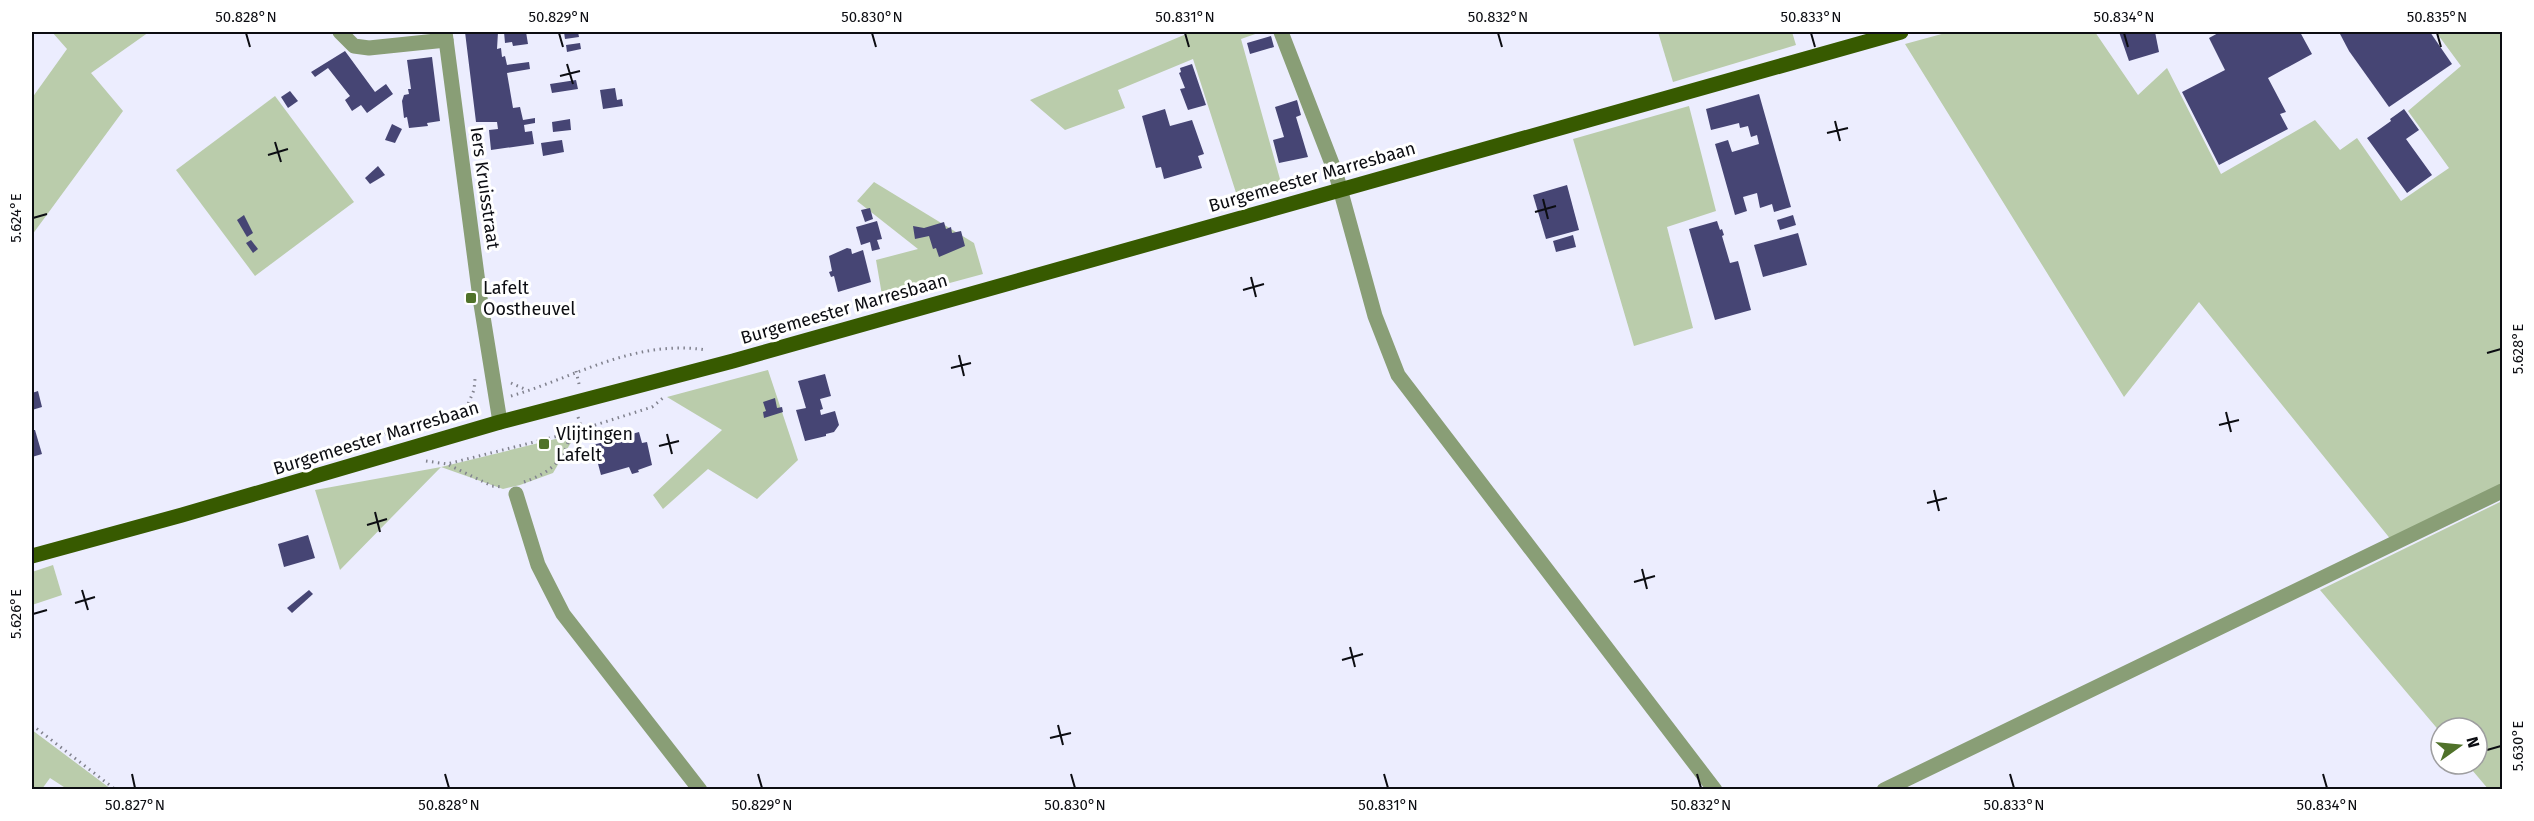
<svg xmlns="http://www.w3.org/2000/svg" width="2534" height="821" viewBox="0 0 2534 821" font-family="'Fira Sans',sans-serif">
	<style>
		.green { fill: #baccab }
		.building { fill: #464574 }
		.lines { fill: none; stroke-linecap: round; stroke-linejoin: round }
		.path { stroke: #81828e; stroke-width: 3; stroke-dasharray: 1.5 4.5; stroke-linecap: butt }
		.minor { stroke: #899e76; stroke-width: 15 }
		.major { stroke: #375a00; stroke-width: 15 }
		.ticks { fill: none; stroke: #0c0d12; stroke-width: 2 }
		.poi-dot { fill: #50722a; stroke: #fff; stroke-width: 2 }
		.labels { text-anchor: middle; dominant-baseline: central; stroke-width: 6; stroke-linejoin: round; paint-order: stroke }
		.street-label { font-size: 18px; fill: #0c0d12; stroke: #fff }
		.poi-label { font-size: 18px; fill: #0c0d12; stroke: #fff; text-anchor: start }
		.neatline { fill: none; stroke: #0c0d12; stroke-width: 2 }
		.ticks-label { font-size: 15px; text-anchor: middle; fill: #0c0d12 }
	</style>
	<rect width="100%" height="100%" fill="#ecedfe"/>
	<!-- green -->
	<g class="green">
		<polygon points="52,32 149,32 91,73 123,111 32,235 32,98 67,49"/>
		<polygon points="1191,32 1261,32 1241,39 1283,190 1239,202 1193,59 1118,90 1125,108 1065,130 1030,100"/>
		<polygon points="1658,32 1792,32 1796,45 1673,82"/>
		<polygon points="1949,32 2095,32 2138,95 2167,68 2221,174 2315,120 2340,150 2357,138 2401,201 2449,168 2408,111 2461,66 2436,32 2502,32 2502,486 2392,541 2199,302 2124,397 1905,44"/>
		<polygon points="275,96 354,202 255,276 176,170"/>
		<polygon points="1689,106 1716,211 1667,227 1693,328 1634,346 1573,139"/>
		<polygon points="874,182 974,243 983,274 883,301 876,260 918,249 857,201"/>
		<polygon points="768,370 798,460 757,499 708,469 663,509 653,495 722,430 667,397"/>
		<polygon points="576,434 553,473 520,485 503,489 441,467 340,570 315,490 441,467"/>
		<polygon points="2502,501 2502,789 2489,790 2467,764 2477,764 2477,728 2441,728 2441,733 2320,590"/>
		<polygon points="53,565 62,595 32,605 32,572"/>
		<polygon points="32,730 111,789 67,789 50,778 42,789 32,789"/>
	</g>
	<!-- building -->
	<g class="building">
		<polygon points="465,32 498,32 497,49 501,48 502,57 505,56 507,65 529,62 530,69 507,73 513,108 520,107 523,120 535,118 535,123 524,125 525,132 532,131 534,144 491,150 489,130 498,129 497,122 476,122"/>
		<polygon points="504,32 526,32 528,44 513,46 512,42 505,43"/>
		<polygon points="564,32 578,32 579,37 565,39"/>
		<polygon points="2119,32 2155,32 2159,52 2129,61"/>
		<polygon points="2220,32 2300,32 2312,54 2268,78 2286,112 2280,114 2288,129 2219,165 2182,92 2225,70 2209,38"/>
		<polygon points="2339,32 2430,32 2452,64 2389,107 2349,51"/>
		<polygon points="1271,36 1274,47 1250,54 1247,43"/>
		<polygon points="580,43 581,49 567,52 566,45"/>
		<polygon points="345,51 375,92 386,84 393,94 367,113 361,105 352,111 345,100 350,96 328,68 315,77 311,72"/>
		<polygon points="432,57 440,121 427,123 428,126 409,128 407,117 404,118 402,101 404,95 409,94 408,89 411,89 407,60"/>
		<polygon points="1192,64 1206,105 1188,110 1180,89 1185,88 1179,73 1181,72 1180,68"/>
		<polygon points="576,80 578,89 552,93 550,84"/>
		<polygon points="615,88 617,100 622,99 623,106 603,109 600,90"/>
		<polygon points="290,91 298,101 288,108 281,97"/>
		<polygon points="1759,94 1791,207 1774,212 1772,204 1760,208 1757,193 1743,197 1747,211 1735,215 1715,144 1728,140 1732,152 1759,144 1757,135 1751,137 1748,126 1740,128 1739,123 1711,130 1706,109"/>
		<polygon points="1297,100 1301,115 1296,117 1308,157 1279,163 1273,140 1284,137 1275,107"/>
		<polygon points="1165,109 1170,126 1192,120 1204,154 1198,156 1202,168 1164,179 1161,167 1156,168 1142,116"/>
		<polygon points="2404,109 2419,130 2406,139 2432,175 2407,193 2367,138 2391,121 2390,119"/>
		<polygon points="570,119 571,130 553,132 552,122"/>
		<polygon points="392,124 402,129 395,143 385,140"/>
		<polygon points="562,140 564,152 543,156 541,143"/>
		<polygon points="378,166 385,175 370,184 365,178"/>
		<polygon points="1567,185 1579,230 1546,239 1533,195"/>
		<polygon points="870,208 873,219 865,222 861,210"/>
		<polygon points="244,215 253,233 247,237 237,220"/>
		<polygon points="1793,215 1796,225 1780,230 1777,220"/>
		<polygon points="877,221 882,239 877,240 880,249 872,251 870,242 861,245 856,227"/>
		<polygon points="1717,221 1720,230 1722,229 1724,235 1722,236 1730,263 1738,261 1751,310 1715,320 1689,229"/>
		<polygon points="944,222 946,229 951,227 952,233 961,231 965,246 939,257 936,248 933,249 929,236 915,239 913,226 924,228"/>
		<polygon points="1798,233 1807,265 1763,277 1754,245"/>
		<polygon points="1573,235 1576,247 1556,252 1553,241"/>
		<polygon points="251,240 258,249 253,253 246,243"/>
		<polygon points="847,248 851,249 852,254 863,250 871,282 838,292 834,276 831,277 829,272 832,271 829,256"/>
		<polygon points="825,374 831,396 820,399 823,409 820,410 821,415 835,411 839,425 834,432 826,434 826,436 805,441 796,410 806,408 798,381"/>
		<polygon points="38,391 42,407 32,410 32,393"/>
		<polygon points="775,398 777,408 782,407 783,412 764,418 763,412 766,411 763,402"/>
		<polygon points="32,430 35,430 42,454 32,457"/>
		<polygon points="639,432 642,443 647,442 652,465 638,470 639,472 632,474 629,467 601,475 593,445"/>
		<polygon points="308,535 315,558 284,567 278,544"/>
		<polygon points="309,590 313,594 292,613 287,608"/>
	</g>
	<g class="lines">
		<!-- path -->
		<g class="path">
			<polyline points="576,371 579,384"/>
			<polyline points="511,383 527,390"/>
			<path d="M511 396C576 377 635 339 706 350"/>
			<polyline points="466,409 474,390 475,379"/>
			<polyline points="578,417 582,429"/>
			<polyline points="357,445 396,430 482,404"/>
			<polyline points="426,461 447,464 570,433 652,407 663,398"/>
			<polyline points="449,465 492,486 503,487"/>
			<path d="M524 482C549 473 565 461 570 434"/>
			<polyline points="32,725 116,790"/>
		</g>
		<!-- minor -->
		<g class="minor">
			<polyline points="340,32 354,46 369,48 446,40"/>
			<polyline points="445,32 480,298 500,422"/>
			<polyline points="1281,32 1336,174 1375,316 1398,375 1715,790"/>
			<polyline points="516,494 538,565 563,614 700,790"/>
			<polyline points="1884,790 2502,491"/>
		</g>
		<!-- major -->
		<polyline class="major" points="32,556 182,515 500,422 733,361 1901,32"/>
	</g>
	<!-- ticks -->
	<path class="ticks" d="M246 33 250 47M559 33 563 47M872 33 876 47M1185 33 1189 47M1498 33 1502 47M1811 33 1815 47M2124 33 2128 47M2437 33 2441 47M567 64 573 84M560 76 580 71M1835 121 1840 141M1827 133 1848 128M275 142 281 162M268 155 288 149M1543 199 1548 219M1535 212 1556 206M33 218 47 214M1251 277 1256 297M1243 290 1264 284M2487 353 2501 349M959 355 964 376M951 368 971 363M2226 412 2231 432M2219 425 2239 420M667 434 672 454M659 446 679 441M1934 490 1939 511M1927 503 1947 498M375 512 380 532M367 525 387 519M1642 569 1647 589M1634 582 1655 576M82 590 88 610M75 603 95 597M33 614 47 610M1350 647 1355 667M1342 660 1363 654M1058 725 1063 745M1050 738 1071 733M2487 750 2501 746M132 774 135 788M445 774 449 788M758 774 762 788M1071 774 1075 788M1384 774 1388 788M1697 774 1701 788M2010 774 2014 788M2323 774 2327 788"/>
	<!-- markers -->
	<g class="poi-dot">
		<rect x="465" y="292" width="12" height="12" rx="3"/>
		<rect x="538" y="438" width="12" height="12" rx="3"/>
	</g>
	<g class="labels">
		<!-- street labels -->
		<g class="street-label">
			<text transform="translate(1312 177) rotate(-16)">Burgemeester Marresbaan</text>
			<text transform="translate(485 188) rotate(82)">Iers Kruisstraat</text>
			<text transform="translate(844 309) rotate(-16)">Burgemeester Marresbaan</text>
			<text transform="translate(376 438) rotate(-17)">Burgemeester Marresbaan</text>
		</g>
		<!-- poi labels -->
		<g class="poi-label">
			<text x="483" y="288">Lafelt<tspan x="483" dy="21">Oostheuvel</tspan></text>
			<text x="556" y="434">Vlijtingen<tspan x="556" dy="21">Lafelt</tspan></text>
		</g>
	</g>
	<!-- border -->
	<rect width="2534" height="821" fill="none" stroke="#ffffff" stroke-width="66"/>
	<!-- north arrow -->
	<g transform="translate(2459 746) rotate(75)"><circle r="28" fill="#ffffff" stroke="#9e9ea0" stroke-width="1.5"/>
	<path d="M0-4.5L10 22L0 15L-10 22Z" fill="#50722a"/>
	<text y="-9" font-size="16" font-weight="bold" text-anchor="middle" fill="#0c0d12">N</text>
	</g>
	<rect x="33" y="33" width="2468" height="755" class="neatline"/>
	<g class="ticks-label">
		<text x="246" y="22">50.828°N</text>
		<text x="559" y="22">50.829°N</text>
		<text x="872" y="22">50.830°N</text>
		<text x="1185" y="22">50.831°N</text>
		<text x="1498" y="22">50.832°N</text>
		<text x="1811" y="22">50.833°N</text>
		<text x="2124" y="22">50.834°N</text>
		<text x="2437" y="22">50.835°N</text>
		<text transform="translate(16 218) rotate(-90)" y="5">5.624°E</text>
		<text transform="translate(2518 349) rotate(-90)" y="5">5.628°E</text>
		<text transform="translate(16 614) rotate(-90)" y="5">5.626°E</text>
		<text transform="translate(2518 746) rotate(-90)" y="5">5.630°E</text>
		<text x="135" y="810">50.827°N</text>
		<text x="449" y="810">50.828°N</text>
		<text x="762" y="810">50.829°N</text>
		<text x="1075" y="810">50.830°N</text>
		<text x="1388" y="810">50.831°N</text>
		<text x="1701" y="810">50.832°N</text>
		<text x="2014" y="810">50.833°N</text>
		<text x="2327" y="810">50.834°N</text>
	</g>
</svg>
